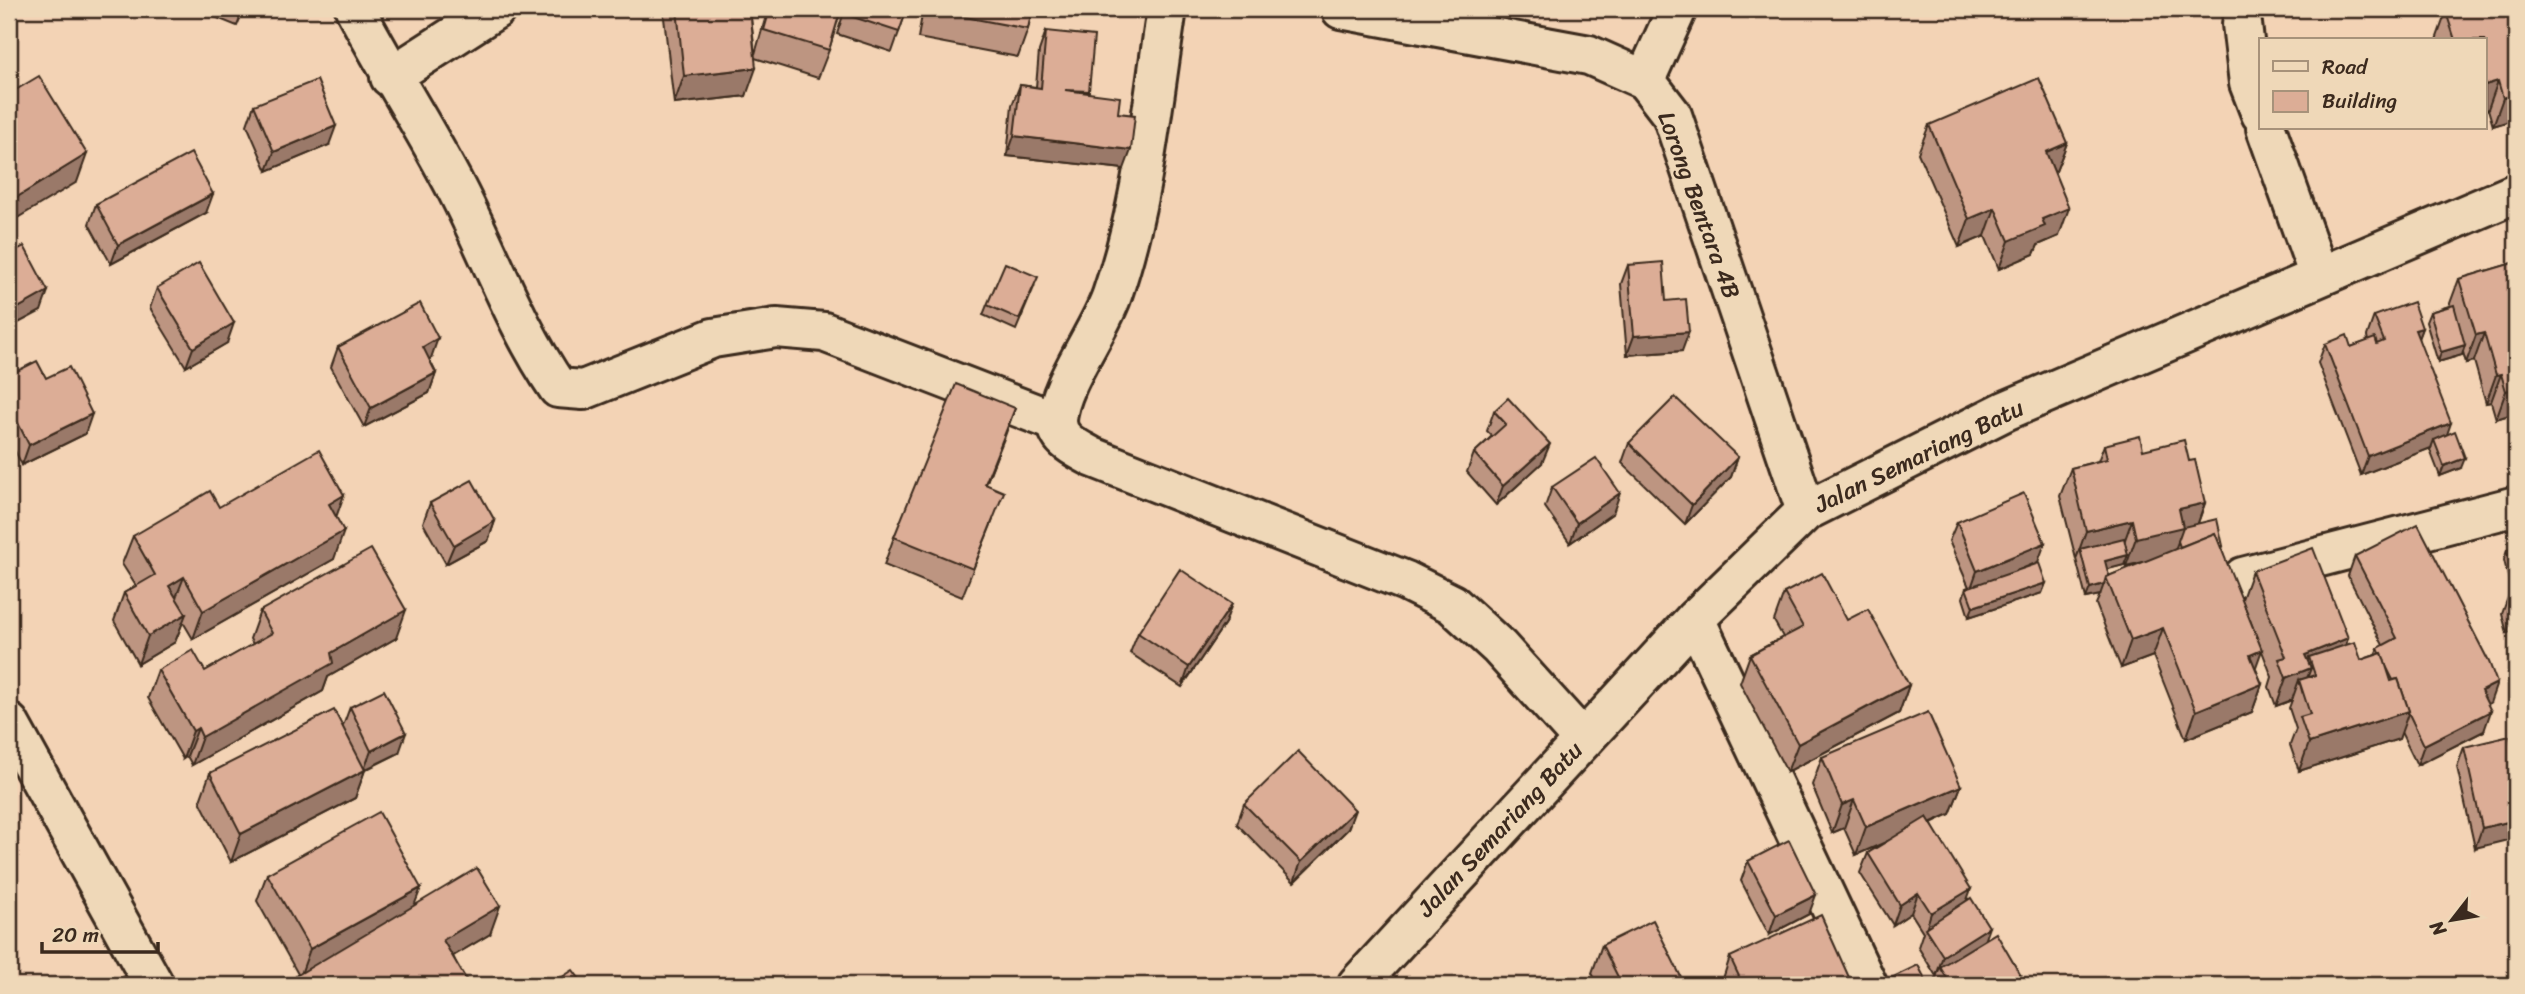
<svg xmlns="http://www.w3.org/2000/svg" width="2525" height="994" viewBox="0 0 2525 994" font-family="Sriracha,sans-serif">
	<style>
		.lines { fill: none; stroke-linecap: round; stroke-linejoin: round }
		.minor-casing { stroke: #3b2a1e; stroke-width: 44 }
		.minor { stroke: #efd8b8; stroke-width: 38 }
		.wall { fill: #bd9581; stroke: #3b2a1e; stroke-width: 2; fill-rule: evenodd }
		.shaded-wall { fill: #9a7969; stroke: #3b2a1e; stroke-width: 2 }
		.building { fill: #dcad96; stroke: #3b2a1e; stroke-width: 2 }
		.labels { text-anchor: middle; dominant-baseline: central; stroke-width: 5; stroke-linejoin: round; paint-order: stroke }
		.street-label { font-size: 24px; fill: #3b2a1e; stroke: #efd8b8 }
	</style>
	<rect width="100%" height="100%" fill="#f3d3b5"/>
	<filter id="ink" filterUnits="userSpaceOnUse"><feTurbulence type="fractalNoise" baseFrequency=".0143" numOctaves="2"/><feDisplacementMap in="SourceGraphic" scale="14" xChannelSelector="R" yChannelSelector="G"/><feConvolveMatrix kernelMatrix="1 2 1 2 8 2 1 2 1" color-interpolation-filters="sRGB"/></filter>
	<g filter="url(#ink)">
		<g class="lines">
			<!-- minor casing -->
			<g class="minor-casing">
				<g id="minor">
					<path d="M355 9C387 70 425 128 457 190 491 256 516 327 558 388L583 390 713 338 776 328 824 332 1057 422"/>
					<path d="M1167 9C1152 105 1144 202 1112 295 1100 331 1058 385 1057 421 1057 441 1077 448 1092 457L1406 581 1452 604 1499 647 1583 740"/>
					<polyline points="1341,9 1589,55 1645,80 1672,115 1806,511"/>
					<polyline points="2242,24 2249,83 2261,114"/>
					<polyline points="390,77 496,9"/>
					<polyline points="1645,80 1677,9"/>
					<polyline points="2266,128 2319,276"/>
					<polyline points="2243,577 2516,506"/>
					<polyline points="1695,619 1867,984"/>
					<polyline points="9,723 154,985"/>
					<polyline points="1357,985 1695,619 1806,511 2005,411 2516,193"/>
				</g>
			</g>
			<!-- minor -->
			<use href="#minor" class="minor"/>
		</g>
		<!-- wall -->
		<g class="wall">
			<polygon points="195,9 244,9 237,26"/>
			<polygon points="663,9 750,9 755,54 768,9 841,9 829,50 818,78 755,58 746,96 674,104"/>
			<polygon points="845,9 907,9 892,52 837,34"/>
			<polygon points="923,9 1032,9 1028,29 1018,57 918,38"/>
			<polygon points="2516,9 2516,119 2493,126 2488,109 2485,110 2485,40 2436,40 2446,12"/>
			<polygon points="1046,31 1089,91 1088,93 1118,113 1124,169 1007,156 1012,105 1020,85 1036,87 1039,51"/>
			<polygon points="254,105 329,145 267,171 247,125"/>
			<polygon points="1929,125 2067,143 2056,171 2054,172 2059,236 2038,245 2034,254 1999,269 1985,236 1959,247 1918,153"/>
			<polygon points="96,204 206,213 111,264 89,224"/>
			<polygon points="2516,262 2516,413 2496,419 2491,402 2486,403 2474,361 2466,363 2463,352 2462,355 2438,362 2426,322 2430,312 2449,306 2459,279"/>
			<polygon points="1628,265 1666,301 1682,351 1627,355 1621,284"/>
			<polygon points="1034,287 1016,330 983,315 987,305"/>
			<polygon points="157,288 227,343 186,367 150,308"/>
			<polygon points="2374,316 2422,328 2418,338 2447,435 2461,468 2440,476 2430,450 2431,448 2361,475 2318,363 2325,344 2351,347 2368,341 2367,336"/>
			<polygon points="338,347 431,358 429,359 436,373 429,393 364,427 331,367"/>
			<polygon points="9,375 46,378 85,434 22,465 9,439"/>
			<polygon points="1015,408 986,484 993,520 962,597 884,565 894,537"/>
			<polygon points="1494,411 1542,463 1496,505 1467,472 1474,453 1492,436 1487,431"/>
			<polygon points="1629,443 1738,457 1731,477 1685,524 1622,463"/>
			<path d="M2104 445 2143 450 2189 461 2205 503 2198 523 2223 546 2222 550 2255 667 2262 684 2252 712 2186 739 2153 656 2121 668 2096 604 2100 595 2086 598 2076 559 2060 496 2071 468 2098 461ZM2125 562 2126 566 2140 563 2109 576 2107 569 2124 565Z"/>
			<polygon points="1552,487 1613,513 1570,543 1545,507"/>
			<polygon points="430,503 495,521 488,541 446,564 423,523"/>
			<polygon points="219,507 336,518 334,559 193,639 183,622 175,642 138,664 114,621 124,593 136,586 122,564 133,536"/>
			<polygon points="1957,522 2038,562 2020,570 2046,583 2042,593 1969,617 1963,598 1966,588 1969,587 1949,541"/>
			<polygon points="2516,548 2516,630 2507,633 2502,614 2511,589 2504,560 2507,550"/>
			<polygon points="2355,556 2490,703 2487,704 2484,731 2417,765 2401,732 2399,739 2299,771 2290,745 2296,729 2289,708 2292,700 2276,706 2269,687 2272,677 2242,599 2252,571 2348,638 2346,645 2361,660 2375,655 2378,648 2383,645 2348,576"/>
			<polygon points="1784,593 1847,620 1909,685 1899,713 1787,772 1740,683 1750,655 1783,637 1774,621"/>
			<polygon points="260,611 396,638 328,677 323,691 192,765 187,756 183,759 148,698 158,670 205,671 253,644 250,639"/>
			<polygon points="1225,623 1182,687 1130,653 1138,633"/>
			<polygon points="350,707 399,753 365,770 355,798 231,862 200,801 210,773 343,726"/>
			<polygon points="2464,747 2516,764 2475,848 2457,767"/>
			<polygon points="1822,757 1961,786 1950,814 1931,823 1984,940 2021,976 2018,985 1934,985 1937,975 1936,976 1918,947 1923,932 1911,913 1893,925 1860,873 1868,853 1886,842 1856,855 1844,828 1832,833 1812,785"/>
			<polygon points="1244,804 1348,829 1294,882 1237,824"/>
			<polygon points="1748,861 1809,914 1769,935 1741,881"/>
			<polygon points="267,874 414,905 490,934 453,956 466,985 292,985 296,976 298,974 257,901"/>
			<polygon points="1602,945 1685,985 1598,985 1592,973"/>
			<polygon points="1730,957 1852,985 1721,985"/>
		</g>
		<!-- shaded-wall -->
		<g class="shaded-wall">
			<polygon points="756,68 746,96 674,104 684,76"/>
			<polygon points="2498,81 2488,109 2485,110 2485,85"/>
			<polygon points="2516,94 2516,119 2493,126 2503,98"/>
			<polygon points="336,126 329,145 267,171 274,152"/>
			<polygon points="1014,136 1131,150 1124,169 1007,156"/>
			<polygon points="2067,143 2056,171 2035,180 2046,152"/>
			<polygon points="87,154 77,182 9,223 9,202"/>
			<polygon points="213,194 206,213 111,264 118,245"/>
			<polygon points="1995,208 1985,236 1959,247 1969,219"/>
			<polygon points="2069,208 2059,236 2038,245 2034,254 1999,269 2009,241 2042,219"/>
			<polygon points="48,291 41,311 9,328 9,313"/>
			<polygon points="234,323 227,343 186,367 193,348"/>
			<polygon points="2422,328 2415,347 2415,330"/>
			<polygon points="1689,332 1682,351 1627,355 1634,336"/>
			<polygon points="2484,333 2474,361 2466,363 2476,335"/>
			<polygon points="438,338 431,358 416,367 423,347"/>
			<polygon points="2465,345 2462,355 2438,362 2441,352"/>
			<polygon points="436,373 429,393 364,427 371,408"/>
			<polygon points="2501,374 2491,402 2486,403 2496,375"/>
			<polygon points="2516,388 2516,413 2496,419 2506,391"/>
			<polygon points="1015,408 1005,436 975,511 985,484"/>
			<polygon points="92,414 85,434 22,465 29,445"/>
			<polygon points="15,417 9,433 9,420"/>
			<polygon points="2451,423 2444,443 2434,440 2431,448 2361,475 2368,456"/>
			<polygon points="1550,444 1542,463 1496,505 1503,486"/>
			<polygon points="1738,457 1731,477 1685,524 1692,505"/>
			<polygon points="2465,458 2461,468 2440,476 2444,466"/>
			<polygon points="1620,493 1613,513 1570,543 1577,523"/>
			<polygon points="344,495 334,523 329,504"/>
			<polygon points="2205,503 2195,531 2181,534 2173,555 2126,566 2136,538 2179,509"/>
			<polygon points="2132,520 2122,548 2080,549 2076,559 2086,531"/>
			<polygon points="495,521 488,541 446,564 454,545"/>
			<polygon points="344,531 334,559 193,639 203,611"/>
			<polygon points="2045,543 2038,562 1970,591 1977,571"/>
			<polygon points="2128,555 2124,565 2101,571 2105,561"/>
			<polygon points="184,577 173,605 169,586"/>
			<polygon points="2046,583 2042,593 1969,617 1973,607"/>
			<polygon points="2104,584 2100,595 2086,598 2090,588"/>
			<polygon points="1232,604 1225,623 1182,687 1189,667"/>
			<polygon points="406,610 396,638 328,677 323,691 192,765 202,737 331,653"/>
			<polygon points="2514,613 2516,613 2516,630 2507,633"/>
			<polygon points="186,614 175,642 138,664 148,636"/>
			<polygon points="2163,628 2153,656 2121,668 2131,640"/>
			<polygon points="2348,638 2338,666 2309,657 2304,671 2311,668 2302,691 2299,680 2292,700 2276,706 2286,678 2305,655"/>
			<polygon points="2262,650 2252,678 2250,655"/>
			<polygon points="2497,683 2490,703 2473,711 2481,691"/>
			<polygon points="2262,684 2252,712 2186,739 2196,711"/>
			<polygon points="1909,685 1899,713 1787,772 1798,744"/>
			<polygon points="2409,711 2399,739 2299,771 2309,743"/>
			<polygon points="2491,711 2484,731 2417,765 2424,745"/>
			<polygon points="198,728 187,756 183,759 193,731"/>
			<polygon points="406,733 399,753 364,770 371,751"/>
			<polygon points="365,770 355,798 231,862 241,834"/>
			<polygon points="1961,786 1950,814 1856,855 1866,827"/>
			<polygon points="1854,800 1844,828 1832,833 1842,805"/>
			<polygon points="1355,810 1348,829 1294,882 1301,862"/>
			<polygon points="2516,820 2516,838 2475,848 2482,828"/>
			<polygon points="421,888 410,916 300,977 310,949"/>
			<polygon points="1971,889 1964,908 1926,929 1931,913"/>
			<polygon points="1918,893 1911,913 1893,925 1900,905"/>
			<polygon points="1816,895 1809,914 1769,935 1776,915"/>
			<polygon points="500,906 490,934 433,968 443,940"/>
			<polygon points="1989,927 1982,947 1940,967 1937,975 1936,976 1943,956"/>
			<polygon points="2021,976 2018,985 2005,985"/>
		</g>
		<!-- building -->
		<g class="building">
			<polygon points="677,9 750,9 756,68 684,76"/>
			<polygon points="770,9 841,9 829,50 764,30"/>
			<polygon points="845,9 907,9 899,32 844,14"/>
			<polygon points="928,9 1032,9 1028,29 928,10"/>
			<polygon points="2457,9 2476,9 2477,11 2485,9 2516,9 2516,94 2503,98 2498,81 2485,85 2485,40 2455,40 2446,12"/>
			<polygon points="1046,31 1094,36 1089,91 1065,90 1120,97 1118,113 1135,115 1131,150 1014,136 1020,85 1041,88"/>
			<polygon points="39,76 87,154 9,202 9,94"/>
			<polygon points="2039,78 2067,143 2046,152 2069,208 2042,219 2045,226 2009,241 1995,208 1969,219 1929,125"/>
			<polygon points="317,80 336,126 274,152 254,105"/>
			<polygon points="191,153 213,194 118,245 96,204"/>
			<polygon points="24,246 48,291 9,313 9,254"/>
			<polygon points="1663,262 1666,301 1686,299 1689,332 1634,336 1628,265"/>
			<polygon points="2516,262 2516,388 2506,391 2501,374 2496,375 2484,333 2476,335 2459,279"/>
			<polygon points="199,263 234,323 193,348 157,288"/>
			<polygon points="1005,263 1038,277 1019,319 987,305"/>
			<polygon points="2413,302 2422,328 2415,330 2451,423 2368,456 2325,344 2347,335 2351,347 2375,338 2377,344 2384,341 2374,316"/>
			<polygon points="420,303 438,338 423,347 436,373 371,408 338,347"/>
			<polygon points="2454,305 2465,345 2441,352 2430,312"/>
			<polygon points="37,361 46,378 69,367 92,414 29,445 15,417 9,420 9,375"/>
			<polygon points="956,384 1015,408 985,484 1004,492 973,569 894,537"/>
			<polygon points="1675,397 1738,457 1692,505 1629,443"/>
			<polygon points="1508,398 1550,444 1503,486 1474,453 1506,424 1494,411"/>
			<polygon points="2455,431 2465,458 2444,466 2434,440"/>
			<polygon points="2140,436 2143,450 2184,440 2189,461 2195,460 2205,503 2179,509 2183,527 2136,538 2132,520 2086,531 2071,468 2107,459 2104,445"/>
			<polygon points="319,450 344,495 329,504 344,531 203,611 184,577 169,586 186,614 148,636 124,593 155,575 133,536 210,491 219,507"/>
			<polygon points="1596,458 1620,493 1577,523 1552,487"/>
			<polygon points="472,480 495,521 454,545 430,503"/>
			<polygon points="2024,493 2045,543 1977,571 1957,522"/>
			<polygon points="2217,519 2223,546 2220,546 2215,533 2180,547 2178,541 2183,527"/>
			<polygon points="2418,524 2489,662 2497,683 2481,691 2491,711 2424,745 2408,712 2409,711 2398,679 2393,680 2386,666 2382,653 2380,653 2378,648 2397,638 2355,556"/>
			<polygon points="2215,533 2262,650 2250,655 2262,684 2196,711 2163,628 2131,640 2106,577"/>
			<polygon points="2124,538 2128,555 2105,561 2109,576 2106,577 2104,584 2090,588 2080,549"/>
			<polygon points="2313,548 2348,638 2305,655 2311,668 2286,678 2279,659 2286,657 2252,571"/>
			<polygon points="2516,548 2516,575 2514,579 2507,550"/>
			<polygon points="371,549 406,610 331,653 333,663 202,737 198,728 193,731 158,670 193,650 205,671 272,633 260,611"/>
			<polygon points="2039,563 2046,583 1973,607 1966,588"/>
			<polygon points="1180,569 1232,604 1189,667 1138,633"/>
			<polygon points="1822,573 1847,620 1868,609 1909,685 1798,744 1750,655 1803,627 1784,593"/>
			<polygon points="2516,593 2516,613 2514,613 2509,594"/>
			<polygon points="2355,642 2361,660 2382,653 2391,681 2398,679 2409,711 2309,743 2300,717 2310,714 2299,680 2315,675 2309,657"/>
			<polygon points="384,690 406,733 371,751 350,707"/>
			<polygon points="334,710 365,770 241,834 210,773"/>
			<polygon points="1928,712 1961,786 1866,827 1854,800 1842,805 1822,757"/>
			<polygon points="2510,736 2516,764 2516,820 2482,828 2464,747"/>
			<polygon points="1298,751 1355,810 1301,862 1244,804"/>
			<polygon points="379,812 421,888 310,949 267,874"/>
			<polygon points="1927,817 1971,889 1931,913 1918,893 1900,905 1868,853"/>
			<polygon points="1789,840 1816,895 1776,915 1748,861"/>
			<polygon points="477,868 500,906 443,940 467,981 460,985 301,985 296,976"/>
			<polygon points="1971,898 1989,927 1943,956 1925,928"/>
			<polygon points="1821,915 1852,984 1850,985 1743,985 1730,957"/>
			<polygon points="1653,920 1685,985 1622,985 1602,945"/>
			<polygon points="1996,933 2021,976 2005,985 1951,985 1940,967"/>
			<polygon points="1918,965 1928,985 1887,985 1885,981"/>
			<polygon points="573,970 584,985 550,985"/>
		</g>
	</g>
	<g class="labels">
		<!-- street labels -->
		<g class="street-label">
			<text transform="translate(1699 205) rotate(70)">Lorong Bentara 4B</text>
			<text transform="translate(1919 456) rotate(-26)">Jalan Semariang Batu</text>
			<text transform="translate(1500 829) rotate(-47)">Jalan Semariang Batu</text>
		</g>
	</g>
	<!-- margin -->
	<rect width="2525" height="994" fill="none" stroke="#efd8b8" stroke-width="35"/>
	<rect x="18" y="18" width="2490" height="959" fill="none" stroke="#3b2a1e" stroke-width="2.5" filter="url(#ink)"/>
	<!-- legend -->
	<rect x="2259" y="38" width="228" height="91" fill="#efd8b8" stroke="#a7927a" stroke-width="2"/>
	<rect x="2273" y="61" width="35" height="10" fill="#efd8b8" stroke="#a7927a" stroke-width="2"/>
	<text x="2322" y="74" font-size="21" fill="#3b2a1e">Road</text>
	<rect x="2273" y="91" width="35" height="21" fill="#dcad96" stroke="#a7927a" stroke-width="2"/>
	<text x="2322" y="108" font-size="21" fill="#3b2a1e">Building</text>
	<!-- north arrow -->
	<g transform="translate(2452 920) rotate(239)" stroke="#efd8b8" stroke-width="5" paint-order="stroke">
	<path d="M0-5L12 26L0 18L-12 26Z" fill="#3b2a1e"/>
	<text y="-10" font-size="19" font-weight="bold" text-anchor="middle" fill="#3b2a1e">N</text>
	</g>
	<!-- scale -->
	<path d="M42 942v10h116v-10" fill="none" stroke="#3b2a1e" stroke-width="3.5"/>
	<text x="52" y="942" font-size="21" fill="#3b2a1e" stroke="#efd8b8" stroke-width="5" paint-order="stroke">20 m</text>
</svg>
